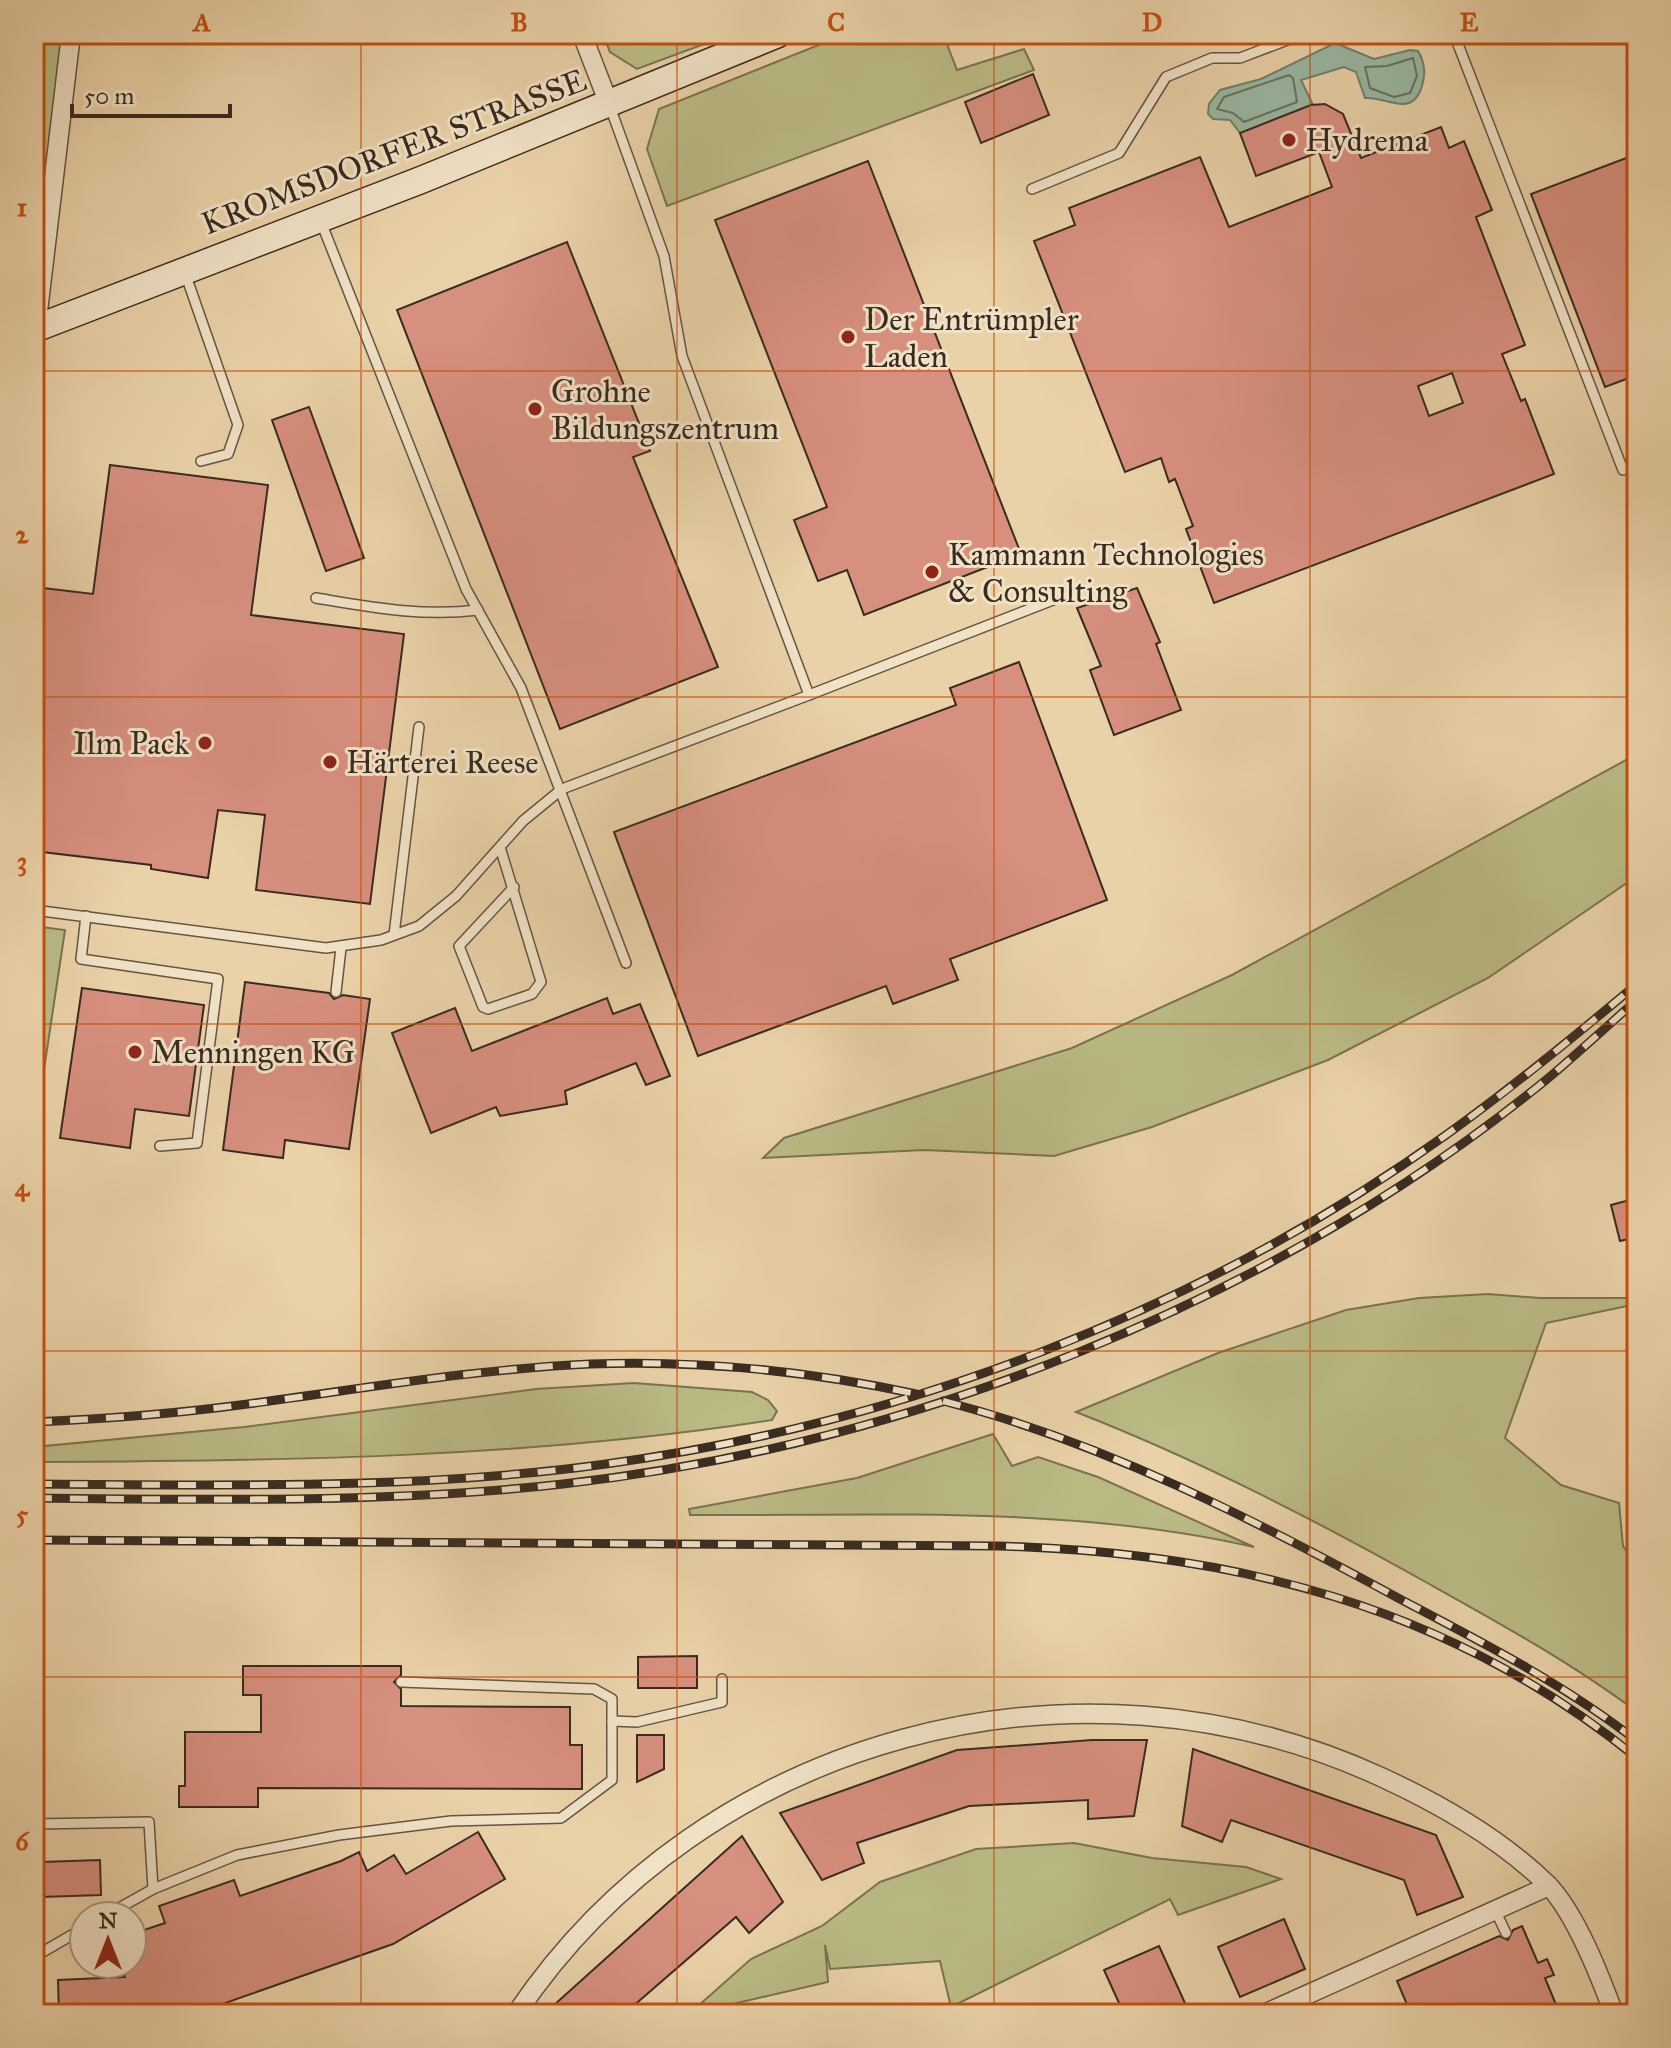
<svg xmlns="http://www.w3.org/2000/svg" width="1671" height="2048" viewBox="0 0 1671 2048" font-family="'IM FELL Great Primer',serif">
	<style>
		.green { fill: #bbbb85; stroke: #7a7353; stroke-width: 2 }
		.water { fill: #99b8a3; stroke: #72806f; stroke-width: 2 }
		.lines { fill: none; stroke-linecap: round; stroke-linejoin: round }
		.shore { stroke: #687262; stroke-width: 2 }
		.building { fill: #d78f7e; stroke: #382b21; stroke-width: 2; fill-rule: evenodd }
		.lane-casing { stroke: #645543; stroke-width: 12 }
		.street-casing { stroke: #645543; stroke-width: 21 }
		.secondary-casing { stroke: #382b21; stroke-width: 29 }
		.lane { stroke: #f1e2c6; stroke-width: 9 }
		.street { stroke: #f1e2c6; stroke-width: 18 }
		.secondary { stroke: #f1e2c6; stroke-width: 26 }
		.rail-casing { stroke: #382b21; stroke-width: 9 }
		.rail { stroke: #f1e2c6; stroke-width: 6; stroke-dasharray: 18; stroke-linecap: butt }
		.grid { fill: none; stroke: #c55010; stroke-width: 2; stroke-opacity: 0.55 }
		.poi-dot { fill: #8f2418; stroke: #f1e2c6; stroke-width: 3 }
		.labels { text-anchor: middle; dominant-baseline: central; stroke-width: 6; stroke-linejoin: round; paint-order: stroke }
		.poi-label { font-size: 32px; fill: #382b21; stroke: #f1e2c6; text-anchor: start }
		.street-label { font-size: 32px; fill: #382b21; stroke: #f1e2c6 }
		.neatline { fill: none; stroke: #c55010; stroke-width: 3 }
		.grid-label { font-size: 26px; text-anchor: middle; font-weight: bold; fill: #c55010 }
	</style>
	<rect width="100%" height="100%" fill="#ead2a8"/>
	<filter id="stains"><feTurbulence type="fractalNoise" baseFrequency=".0025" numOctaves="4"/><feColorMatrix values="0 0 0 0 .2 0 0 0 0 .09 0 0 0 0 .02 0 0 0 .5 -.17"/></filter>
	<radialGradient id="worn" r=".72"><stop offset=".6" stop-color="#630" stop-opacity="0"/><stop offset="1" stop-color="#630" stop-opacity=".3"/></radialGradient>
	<!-- green -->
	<g class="green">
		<polygon points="34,34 71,34 34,303"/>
		<polygon points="603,34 703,34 707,43 637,69 610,52"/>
		<polygon points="846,34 901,34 904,41 919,34 943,34 957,70 1024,49 1034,70 667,206 647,149 659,109"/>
		<polygon points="1637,754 1637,876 1488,978 1328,1060 1152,1127 1054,1156 924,1150 763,1158 784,1138 1072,1048 1232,975"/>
		<polygon points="34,926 65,930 34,1136"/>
		<path d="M1488 1294 1540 1298H1637V1304L1546 1323 1505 1438 1561 1485 1619 1503 1623 1546 1637 1566V1712C1573 1664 1501 1624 1431 1585 1315 1520 1199 1460 1076 1412L1218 1353 1346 1310 1419 1298Z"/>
		<path d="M634 1383 752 1392 768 1400 777 1411 772 1420C528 1458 281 1461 34 1462V1447L244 1427 536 1389Z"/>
		<path d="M993 1434 1012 1466 1038 1457 1098 1477 1254 1547C1071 1505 876 1516 690 1515L689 1509 857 1478Z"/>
		<polygon points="1074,1843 1152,1858 1246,1867 1281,1879 1178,1915 1170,1899 951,2007 940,1961 830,1969 825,1945 828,1982 689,2014 751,1959 822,1926 880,1882 976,1849"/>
	</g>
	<!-- water -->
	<path class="water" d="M1335 43 1374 59 1410 50 1418 51C1424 61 1426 70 1423 82 1414 121 1387 96 1365 98L1356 72 1344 67 1301 80 1313 105 1240 133 1230 120 1213 119 1208 114 1209 104 1220 90 1261 79Z"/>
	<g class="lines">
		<!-- shore -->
		<g class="shore">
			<polygon points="1413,58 1417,76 1410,93 1394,97 1370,88 1365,67 1387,66"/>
			<polygon points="1289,75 1293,78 1297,102 1244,122 1233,113 1217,109 1224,97"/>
		</g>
	</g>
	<!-- building -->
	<g class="building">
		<polygon points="1033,74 1049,115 981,143 965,102"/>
		<path d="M1325 104 1343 114 1361 158 1441 127 1449 148 1464 141 1492 210 1476 217 1525 345 1502 354 1521 401 1525 399 1554 474 1214 603 1186 529 1193 526 1175 479 1169 482 1161 458 1125 472 1034 241 1075 225 1069 208 1200 157 1229 227 1332 187 1319 152 1256 176 1240 133 1311 105ZM1452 373 1463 403 1429 416 1418 386Z"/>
		<polygon points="1637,154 1637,375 1605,387 1531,194"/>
		<polygon points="868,161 1021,554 864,615 847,570 818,581 794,520 827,507 715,220"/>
		<polygon points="567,242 650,451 633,457 718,667 560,729 397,310"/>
		<polygon points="309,407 364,558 326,571 272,420"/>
		<polygon points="110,465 268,485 251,615 404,634 370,904 256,890 265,815 218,810 208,878 151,869 151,865 34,851 34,587 93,594"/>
		<polygon points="1137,588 1160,642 1156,644 1181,710 1114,735 1090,670 1101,666 1077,608"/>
		<polygon points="1019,662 1107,900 950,959 958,980 893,1004 886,986 698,1056 614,832 956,705 950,688"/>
		<polygon points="245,982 329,993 334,999 343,995 370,999 349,1149 285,1140 283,1158 223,1150"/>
		<polygon points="82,988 204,1005 189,1116 135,1109 130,1148 60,1138"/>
		<polygon points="607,998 613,1014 640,1004 670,1076 646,1085 636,1063 565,1091 567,1104 500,1116 496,1107 431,1133 392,1033 455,1008 472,1051"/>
		<polygon points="1637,1198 1637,1237 1620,1241 1611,1205"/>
		<polygon points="697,1656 697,1688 638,1688 638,1657"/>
		<polygon points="243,1666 401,1666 401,1675 394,1682 401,1689 401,1706 570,1707 570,1745 582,1745 582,1789 258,1788 258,1807 179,1807 179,1786 185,1786 185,1732 261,1732 261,1695 243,1695"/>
		<polygon points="637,1735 664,1735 664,1769 637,1782"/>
		<polygon points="1092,1740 1147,1740 1134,1816 1088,1819 1088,1800 969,1806 857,1843 864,1863 822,1880 780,1813 957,1750"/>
		<polygon points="1193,1749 1436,1835 1463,1897 1417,1915 1404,1880 1231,1820 1222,1842 1182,1826"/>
		<polygon points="478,1832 505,1879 393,1944 194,2014 59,2014 58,1980 125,1977 121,1964 132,1964 132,1934 165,1923 159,1906 234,1880 240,1896 341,1861 359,1852 367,1871 394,1855 406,1874"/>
		<polygon points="742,1836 783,1902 749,1933 736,1917 624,2014 544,2014"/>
		<polygon points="100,1860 101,1895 42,1897 41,1862"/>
		<polygon points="1284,1919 1305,1969 1240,1997 1218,1947"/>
		<polygon points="1522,1926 1538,1963 1547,1959 1554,1975 1545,1978 1557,2007 1541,2014 1411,2014 1397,1981 1499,1936 1508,1940 1513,1930"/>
		<polygon points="1159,1946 1190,2014 1124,2014 1104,1970"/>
	</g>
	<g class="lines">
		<!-- lane casing -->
		<g class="lane-casing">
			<g id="lane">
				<polyline points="1454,34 1623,470"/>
				<polyline points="1032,189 1119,153 1166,77 1212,58 1240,58 1303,34"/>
				<polyline points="321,222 466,589 521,688 626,963"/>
				<polyline points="185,273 238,425 228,454 201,461"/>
				<path d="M316 598C371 607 422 617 478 610"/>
				<polyline points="809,695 1053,600"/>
				<polyline points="500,847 541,982 532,994 488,1009 483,1007 459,946 514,887"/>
				<polyline points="34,910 326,948 381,940 419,926 456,896 523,821 562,789 809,695 682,356 664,256 609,104"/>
				<polyline points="86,916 81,959 218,979 197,1143 160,1146"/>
				<polyline points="394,935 419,727"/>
				<polyline points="336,992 341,948"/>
				<polyline points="401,1682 594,1689 612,1699 612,1721"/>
				<polyline points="34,1824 149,1822 153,1889"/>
				<polyline points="1495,1910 1506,1933"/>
				<polyline points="105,1916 153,1889 237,1855 339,1835 451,1821 561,1818 612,1780 612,1721 637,1722 722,1702 722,1679"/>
				<polyline points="34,1957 84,1928"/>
				<polyline points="34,1998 35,2014"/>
			</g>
		</g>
		<!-- street casing -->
		<g class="street-casing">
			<g id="street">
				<polyline points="582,34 609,104"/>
				<polyline points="36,328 71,34"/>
				<path d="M516 2014C703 1735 1077 1637 1381 1777 1440 1804 1501 1839 1548 1885 1576 1914 1600 1976 1614 2014"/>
				<polyline points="1264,2014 1549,1886"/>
			</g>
		</g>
		<!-- secondary casing -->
		<g class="secondary-casing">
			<polyline id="secondary" points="34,329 421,180 778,34"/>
		</g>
		<!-- lane -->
		<use href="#lane" class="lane"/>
		<!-- street -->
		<use href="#street" class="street"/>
		<!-- secondary -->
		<use href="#secondary" class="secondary"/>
		<!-- rail casing -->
		<g class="rail-casing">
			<g id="rail">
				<path d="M943 1401C1105 1443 1251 1518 1398 1598 1480 1641 1564 1684 1637 1741"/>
				<path d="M34 1422C103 1419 172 1414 240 1405 356 1390 473 1369 590 1364 700 1360 809 1371 916 1394"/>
				<path d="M34 1484C223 1485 418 1490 606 1464 905 1423 1200 1311 1446 1135 1512 1088 1575 1036 1637 984"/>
				<path d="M34 1498C206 1500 393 1503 563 1484 911 1445 1273 1302 1546 1080 1577 1054 1607 1026 1637 1000"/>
				<path d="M34 1540 997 1546C1234 1552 1450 1606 1637 1758"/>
			</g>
		</g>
		<!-- rail -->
		<use href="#rail" class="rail"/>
	</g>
	<!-- grid -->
	<path class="grid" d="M361 34V2014M677 34V2014M994 34V2014M1310 34V2014M34 371H1637M34 697H1637M34 1024H1637M34 1351H1637M34 1677H1637"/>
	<!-- markers -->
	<g class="poi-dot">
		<circle cx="1289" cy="140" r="8"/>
		<circle cx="848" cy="337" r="8"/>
		<circle cx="535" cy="409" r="8"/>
		<circle cx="932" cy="572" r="8"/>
		<circle cx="205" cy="743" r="8"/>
		<circle cx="330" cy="762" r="8"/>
		<circle cx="135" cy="1052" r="8"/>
	</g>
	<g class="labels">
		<!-- poi labels -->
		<g class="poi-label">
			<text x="1305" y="140">Hydrema</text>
			<text x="864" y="319">Der Entrümpler<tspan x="864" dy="37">Laden</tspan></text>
			<text x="551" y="391">Grohne<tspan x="551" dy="37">Bildungszentrum</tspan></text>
			<text x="948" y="554">Kammann Technologies<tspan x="948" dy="37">&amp; Consulting</tspan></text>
			<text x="189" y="743" text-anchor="end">Ilm Pack</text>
			<text x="346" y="762">Härterei Reese</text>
			<text x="151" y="1052">Menningen KG</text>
		</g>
		<!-- street labels -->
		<g class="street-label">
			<text transform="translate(394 152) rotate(-21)">KROMSDORFER STRASSE</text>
		</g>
	</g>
	<!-- margin -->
	<rect width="1671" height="2048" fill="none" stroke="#ead2a8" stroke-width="88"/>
	<!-- north arrow -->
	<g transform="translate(108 1940)"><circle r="38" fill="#f1e2c6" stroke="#a79984" stroke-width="2"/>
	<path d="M0-6L14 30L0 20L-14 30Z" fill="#8f2418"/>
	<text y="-12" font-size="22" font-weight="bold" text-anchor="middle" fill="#382b21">N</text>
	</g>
	<!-- scale -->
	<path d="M72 104v12h158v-12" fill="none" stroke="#382b21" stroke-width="4"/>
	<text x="84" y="104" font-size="24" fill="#382b21" stroke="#f1e2c6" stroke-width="6" paint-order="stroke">50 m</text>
	<rect x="44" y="44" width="1583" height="1960" class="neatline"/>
	<g class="grid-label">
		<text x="202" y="31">A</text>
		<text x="519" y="31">B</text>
		<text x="836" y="31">C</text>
		<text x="1152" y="31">D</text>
		<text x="1469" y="31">E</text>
		<text x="22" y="216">1</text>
		<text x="22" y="543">2</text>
		<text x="22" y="870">3</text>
		<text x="22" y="1196">4</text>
		<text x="22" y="1523">5</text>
		<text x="22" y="1850">6</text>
	</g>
	<rect width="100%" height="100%" filter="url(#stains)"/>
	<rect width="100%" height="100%" fill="url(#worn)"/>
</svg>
